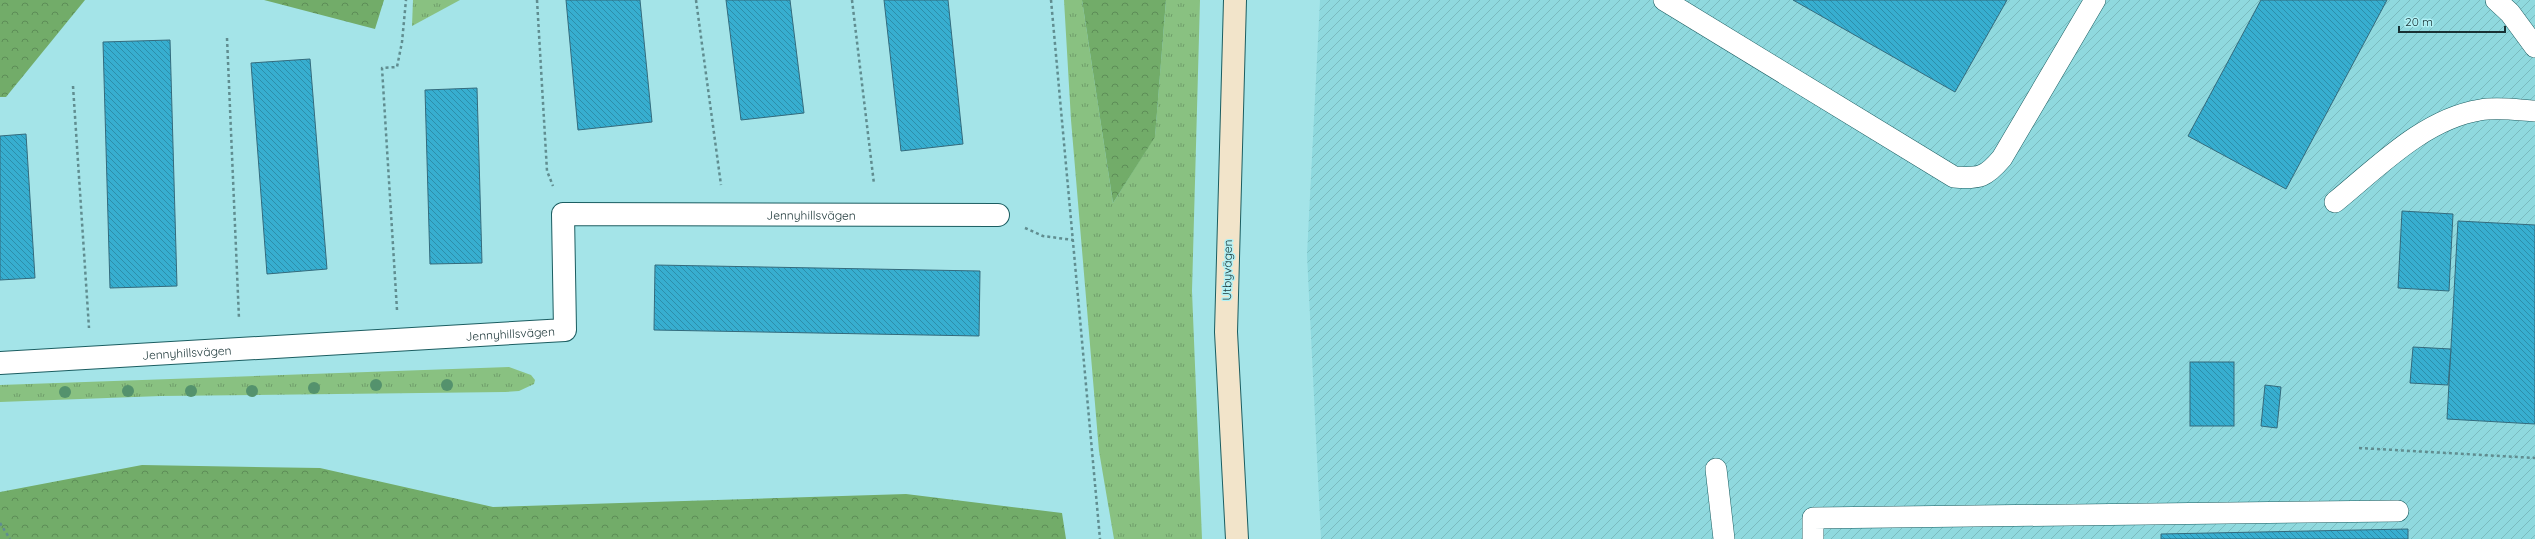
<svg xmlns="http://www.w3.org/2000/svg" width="2535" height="539" viewBox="0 0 2535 539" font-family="Quicksand,sans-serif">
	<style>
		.industrial { fill: url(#industrial-furrows) }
		.grass { fill: url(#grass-tufts) }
		.forest { fill: url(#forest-crowns) }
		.building { fill: url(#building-back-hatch); stroke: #346b7d }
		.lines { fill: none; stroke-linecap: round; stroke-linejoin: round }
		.service-casing { stroke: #1b5d61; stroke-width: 22 }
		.minor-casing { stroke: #1b5d61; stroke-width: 24 }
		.secondary-casing { stroke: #1b5d61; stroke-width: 24 }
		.path { stroke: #608d90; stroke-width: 2.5; stroke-dasharray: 3 3; stroke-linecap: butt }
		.service { stroke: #fff; stroke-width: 21 }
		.minor { stroke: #fff; stroke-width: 22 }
		.secondary { stroke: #f2e4ca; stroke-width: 22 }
		.tree { fill: #54926d }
		.labels { text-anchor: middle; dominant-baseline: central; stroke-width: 3; stroke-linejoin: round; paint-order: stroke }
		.street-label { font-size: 12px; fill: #183234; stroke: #b1f1f5 }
	</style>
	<defs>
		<pattern id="industrial-furrows" width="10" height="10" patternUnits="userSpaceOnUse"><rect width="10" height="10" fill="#8fd9de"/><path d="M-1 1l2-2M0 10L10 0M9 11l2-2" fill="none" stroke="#7bbbbf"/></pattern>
		<pattern id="grass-tufts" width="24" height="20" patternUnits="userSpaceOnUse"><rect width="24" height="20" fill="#89c181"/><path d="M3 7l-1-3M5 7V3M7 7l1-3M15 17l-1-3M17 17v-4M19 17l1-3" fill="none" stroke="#6f9d6a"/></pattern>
		<pattern id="forest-crowns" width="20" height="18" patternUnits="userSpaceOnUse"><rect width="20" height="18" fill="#72ac69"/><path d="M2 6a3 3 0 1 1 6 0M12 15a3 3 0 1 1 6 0" fill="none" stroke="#5d8d57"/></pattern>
		<pattern id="building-back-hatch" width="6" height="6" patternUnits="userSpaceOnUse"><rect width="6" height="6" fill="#37aed0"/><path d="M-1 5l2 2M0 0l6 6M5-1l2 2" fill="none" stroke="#2d8eaa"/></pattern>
	</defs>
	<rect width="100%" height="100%" fill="#a4e4e8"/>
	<!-- industrial -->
	<polygon class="industrial" points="1320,0 2535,0 2535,539 1321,539 1307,255"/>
	<!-- grass -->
	<g class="grass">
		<polygon points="413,0 460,0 412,26"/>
		<polygon points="1064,0 1082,0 1113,203 1155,136 1166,0 1200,0 1192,291 1202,539 1114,539 1099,451 1071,120"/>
		<polygon points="509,367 531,375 535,380 534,384 519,391 505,392 161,396 0,402 0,385"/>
	</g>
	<!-- forest -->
	<g class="forest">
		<polygon points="0,0 85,0 6,97 0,97"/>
		<polygon points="264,0 384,0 375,29"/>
		<polygon points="1082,0 1166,0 1155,137 1113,203"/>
		<polygon points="142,465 320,468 493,507 906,494 1062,513 1066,539 0,539 0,492"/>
	</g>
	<!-- building -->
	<g class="building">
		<polygon points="566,0 640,0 652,122 578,130"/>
		<polygon points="726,0 790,0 804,113 741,120"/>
		<polygon points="884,0 948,0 963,144 901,151"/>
		<polygon points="1793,0 2007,0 1955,92"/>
		<polygon points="2261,0 2387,0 2286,189 2188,136"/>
		<polygon points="170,40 177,286 110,288 103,42"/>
		<polygon points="310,59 327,269 267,274 251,63"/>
		<polygon points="477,88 482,263 430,264 425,90"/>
		<polygon points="26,134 35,278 0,280 0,136"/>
		<polygon points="2402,211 2453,214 2449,291 2398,288"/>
		<polygon points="2458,221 2535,225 2535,424 2447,419"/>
		<polygon points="655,265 980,271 979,336 654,330"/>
		<polygon points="2413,347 2451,349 2448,385 2410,383"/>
		<rect x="2190" y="362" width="44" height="64"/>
		<polygon points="2265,385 2281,387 2277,428 2261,426"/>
		<polygon points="2408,529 2408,539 2161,539 2161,534"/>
	</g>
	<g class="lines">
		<!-- service casing -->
		<g class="service-casing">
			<g id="service">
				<path d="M1664 0 1954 177C1980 179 1986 177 2002 158L2095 0"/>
				<polyline points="2496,0 2510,13 2535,47"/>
				<path d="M2335 202C2378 167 2424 119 2480 110 2497 107 2518 110 2535 111"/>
				<polyline points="1716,469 1724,539"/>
				<polyline points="1813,539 1813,518 2398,511"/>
			</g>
		</g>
		<!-- minor casing -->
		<g class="minor-casing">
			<g id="minor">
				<path id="s1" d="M0 363 565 330 563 214 998 215"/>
			</g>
		</g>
		<!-- secondary casing -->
		<g class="secondary-casing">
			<polyline id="secondary" points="1235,0 1226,332 1237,539"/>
		</g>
		<!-- path -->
		<g class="path">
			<polyline points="537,0 547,171 553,186"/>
			<polyline points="696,0 721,185"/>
			<polyline points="852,0 874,184"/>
			<polyline points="1051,0 1100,539"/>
			<polyline points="227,38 239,319"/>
			<polyline points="73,86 89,328"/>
			<polyline points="1025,228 1043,236 1073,240"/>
			<polyline points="397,310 382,68 397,67 402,42 406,0"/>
			<polyline points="2359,448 2535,458"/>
			<polyline points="0,523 10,539"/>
		</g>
		<!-- service -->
		<use href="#service" class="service"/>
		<!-- minor -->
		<use href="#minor" class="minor"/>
		<!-- secondary -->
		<use href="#secondary" class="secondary"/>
	</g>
	<!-- trees -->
	<g class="tree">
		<circle cx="376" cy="385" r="6"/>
		<circle cx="447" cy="385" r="6"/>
		<circle cx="314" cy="388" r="6"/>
		<circle cx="128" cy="391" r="6"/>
		<circle cx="191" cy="391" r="6"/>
		<circle cx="252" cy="391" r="6"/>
		<circle cx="65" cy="392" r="6"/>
	</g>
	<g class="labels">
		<!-- street labels -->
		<g class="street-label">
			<text stroke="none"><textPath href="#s1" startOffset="930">Jennyhillsvägen</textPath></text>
			<text transform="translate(1227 270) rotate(-89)">Utbyvägen</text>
			<text stroke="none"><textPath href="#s1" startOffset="511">Jennyhillsvägen</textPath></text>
			<text stroke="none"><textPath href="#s1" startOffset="187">Jennyhillsvägen</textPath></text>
		</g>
	</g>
	<!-- scale -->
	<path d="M2399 26v6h106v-6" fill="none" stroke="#183234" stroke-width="2"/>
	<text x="2405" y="26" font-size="12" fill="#183234" stroke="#b1f1f5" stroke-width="3" paint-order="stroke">20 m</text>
</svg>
